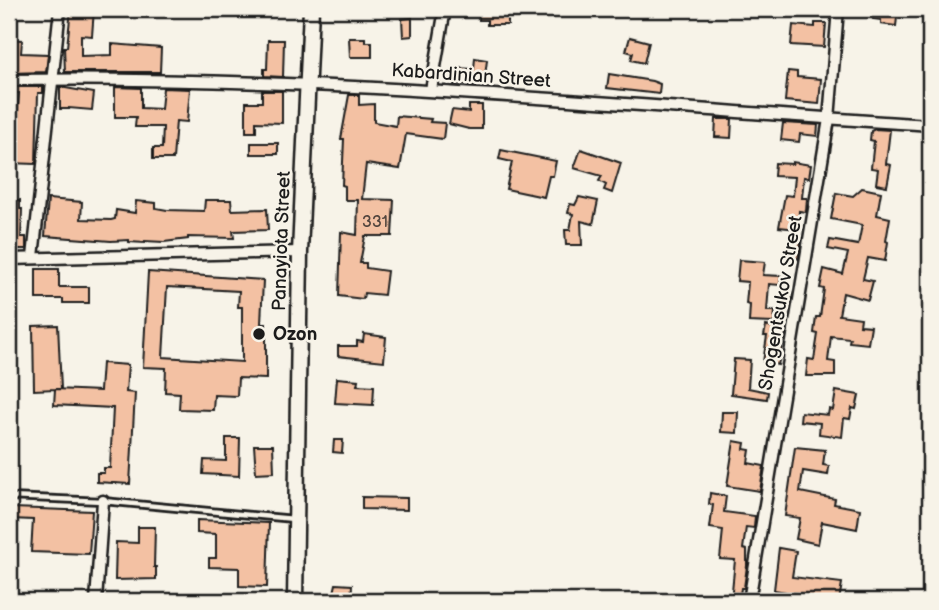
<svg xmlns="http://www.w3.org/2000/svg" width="939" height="610" viewBox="0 0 939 610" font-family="'Balsamiq Sans',sans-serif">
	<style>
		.building { fill: #f3c1a3; stroke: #1c1c1c; stroke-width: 2; fill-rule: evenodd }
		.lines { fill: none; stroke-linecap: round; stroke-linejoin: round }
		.lane-casing { stroke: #1c1c1c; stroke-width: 10 }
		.street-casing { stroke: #1c1c1c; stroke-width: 15 }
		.secondary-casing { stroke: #1c1c1c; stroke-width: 19 }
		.lane { stroke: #f7f3e8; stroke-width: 4.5 }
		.street { stroke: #f7f3e8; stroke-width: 10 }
		.secondary { stroke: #f7f3e8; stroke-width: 14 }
		.poi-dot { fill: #1c1c1c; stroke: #f7f3e8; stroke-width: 2.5 }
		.labels { text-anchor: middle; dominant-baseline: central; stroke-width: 5; stroke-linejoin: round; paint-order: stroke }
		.number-label { font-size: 16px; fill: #52453e }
		.street-label { font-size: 19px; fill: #1c1c1c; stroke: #f7f3e8 }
		.poi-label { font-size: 19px; font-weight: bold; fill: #1c1c1c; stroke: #f7f3e8; text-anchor: start }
	</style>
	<rect width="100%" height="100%" fill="#f7f3e8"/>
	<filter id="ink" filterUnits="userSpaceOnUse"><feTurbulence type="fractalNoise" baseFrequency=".0143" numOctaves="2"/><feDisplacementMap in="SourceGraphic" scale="14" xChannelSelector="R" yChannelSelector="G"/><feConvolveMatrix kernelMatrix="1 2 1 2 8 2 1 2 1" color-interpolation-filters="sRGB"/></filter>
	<g filter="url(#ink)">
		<!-- building -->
		<g class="building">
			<polygon points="71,9 94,9 92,36 81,35 81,56 112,55 112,44 161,48 160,72 65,72 64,47 67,47"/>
			<polygon points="479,9 508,9 508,25 487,25 487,20 479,20"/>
			<polygon points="882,9 898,9 896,26 881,24 881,20 873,19 874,10 882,11"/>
			<polygon points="412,18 412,36 403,37 402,19"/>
			<polygon points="815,23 826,23 824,47 791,45 793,25 815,27"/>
			<polygon points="630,37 649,42 644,63 631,60 633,53 626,51"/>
			<polygon points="349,38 365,38 365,42 372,42 372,57 350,57"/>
			<polygon points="9,39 22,40 21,53 48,54 46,72 9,73"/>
			<polygon points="268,40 284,40 283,77 264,76 264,69 267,69"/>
			<polygon points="475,58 487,60 485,76 480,76 479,85 454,84 455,68 474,69"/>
			<polygon points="788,71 797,72 797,77 821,79 819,104 785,101"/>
			<polygon points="609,74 652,81 660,84 659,94 607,88"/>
			<polygon points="9,87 43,87 43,93 38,93 36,164 9,163 9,144 15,144 19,93 9,93"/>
			<polygon points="60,87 94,93 92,110 69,108 69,109 60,109"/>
			<polygon points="115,87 141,88 141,108 161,109 163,88 190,89 187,122 176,121 173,159 153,159 153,148 162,148 163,127 135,127 136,117 115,117"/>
			<polygon points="262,91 282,91 282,123 256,122 256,132 246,132 246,102 262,102"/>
			<polygon points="349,95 359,95 359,105 374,104 374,122 396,126 397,116 431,119 430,122 445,123 443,139 406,134 400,169 366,164 362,199 394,200 392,236 365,236 360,263 366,263 366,268 387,271 384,295 364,293 363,299 339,296 341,232 357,235 358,200 345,200 345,186 342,185 344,139 341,139"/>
			<polygon points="469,105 482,105 482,129 469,129 449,124 452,110 469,112"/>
			<polygon points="716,119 732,119 731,138 715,137"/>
			<polygon points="783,123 818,125 817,136 800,134 799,142 781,140"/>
			<polygon points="875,129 890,130 886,164 891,165 887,186 876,184 878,169 871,168 874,141 870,140 871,131"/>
			<rect x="251" y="143" width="27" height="11"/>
			<polygon points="581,149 621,163 612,193 604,190 606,185 599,181 602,176 574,168"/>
			<polygon points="501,150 556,161 553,176 549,176 544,197 506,189 512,162 499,159"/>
			<polygon points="792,162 811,165 809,178 804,177 802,198 807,198 806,212 799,211 798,229 779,227 785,195 793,196 795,177 774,176 775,163 792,164"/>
			<polygon points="862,188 881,192 877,215 890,218 886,241 888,242 885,261 868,258 863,279 873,281 868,300 843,293 839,315 861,318 860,325 871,326 868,344 849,342 850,338 831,336 828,361 835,362 835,376 806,376 808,359 814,360 818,334 814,333 816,317 820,317 824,289 820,288 824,269 843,274 848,253 828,249 830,240 858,245 862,225 831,219 836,193 853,196"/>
			<polygon points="579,197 598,201 593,224 581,221 582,245 566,245 565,230 570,230 573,214 568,213 570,204 575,205"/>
			<polygon points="48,199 82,202 81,219 111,220 115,219 116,210 135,213 136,201 156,203 156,208 167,210 204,211 205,200 231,200 232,210 267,209 268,230 233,231 234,238 188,237 188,239 164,242 145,241 145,243 129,242 129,240 111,241 45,236"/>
			<polygon points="9,200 20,200 20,209 22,209 21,237 26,237 26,249 9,249"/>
			<polygon points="790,240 801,242 798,259 788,258"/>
			<polygon points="739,260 765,262 763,275 781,276 780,285 769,284 767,311 775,311 774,323 749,322 750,305 746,304 748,282 737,281"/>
			<polygon points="36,269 59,269 59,287 89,287 89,303 63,303 63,299 36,299"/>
			<path d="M148 272 263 280 261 324H266V379L238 378 237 396 214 395 213 410 179 409 180 393 165 392 166 368 143 367ZM167 287 239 291 238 307H242V362L163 357Z"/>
			<polygon points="58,325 61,389 55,389 100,391 102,363 128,365 126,392 135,393 130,484 97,482 97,473 104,473 104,468 110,468 113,408 54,405 55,389 34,390 33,326"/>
			<polygon points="766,326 786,329 778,365 763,362 767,336 764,336"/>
			<polygon points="364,334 386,337 384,361 338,356 338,346 357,346 357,341 363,342"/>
			<polygon points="734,359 750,360 748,388 768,392 767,399 731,394"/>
			<polygon points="337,378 358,380 357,385 374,386 373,405 335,403"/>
			<polygon points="836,391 859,395 856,409 852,408 850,419 844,418 842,437 819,434 820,423 800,421 801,412 828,415 829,409 833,410"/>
			<polygon points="722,412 738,412 737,433 721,432"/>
			<polygon points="226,438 240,438 239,476 203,474 204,460 226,461"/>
			<polygon points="334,440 343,440 342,453 333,452"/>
			<polygon points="734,441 745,443 744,449 750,450 748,463 764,466 760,491 727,486"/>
			<polygon points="254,445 273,445 274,472 256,473"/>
			<polygon points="795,447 825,450 823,465 829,466 828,475 803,471 800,492 835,499 834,504 860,509 857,529 822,522 818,544 796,539 800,518 785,516"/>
			<polygon points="710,493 726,496 724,512 755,516 754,528 746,527 743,549 747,550 747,566 744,588 741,588 739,601 731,601 735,560 720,559 723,530 710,528 713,505 709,504"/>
			<polygon points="362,497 407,498 407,510 362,509"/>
			<polygon points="13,508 92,511 89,554 31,552 33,520 12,519"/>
			<polygon points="197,520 269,523 267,587 239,586 239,568 209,567 209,558 216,558 216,534 197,533"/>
			<polygon points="138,527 155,527 154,567 156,567 156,579 115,580 116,542 138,543"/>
			<polygon points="779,548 796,551 792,577 842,583 839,601 816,601 798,597 799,594 774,590"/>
			<polygon points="336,584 352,585 351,601 332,601"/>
		</g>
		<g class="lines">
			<!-- lane casing -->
			<g class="lane-casing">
				<polyline id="lane" points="9,497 103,501 294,519"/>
			</g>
			<!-- street casing -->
			<g class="street-casing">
				<g id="street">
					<path d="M9 80C317 75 623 106 930 125"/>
					<polyline points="431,90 445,9"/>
					<polyline points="33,257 60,9"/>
					<polyline points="9,259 300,252"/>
					<polyline points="96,601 103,501"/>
					<polyline points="749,601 829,119 838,9"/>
				</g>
			</g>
			<!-- secondary casing -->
			<g class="secondary-casing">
				<polyline id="secondary" points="295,601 300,252 311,9"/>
			</g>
			<!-- lane -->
			<use href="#lane" class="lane"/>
			<!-- street -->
			<use href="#street" class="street"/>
			<!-- secondary -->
			<use href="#secondary" class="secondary"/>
		</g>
	</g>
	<!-- markers -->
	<circle class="poi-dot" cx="259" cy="334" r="7"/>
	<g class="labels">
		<!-- number labels -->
		<g class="number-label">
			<text x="375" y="222">331</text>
		</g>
		<!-- street labels -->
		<g class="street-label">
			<text transform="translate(471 76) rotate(4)">Kabardinian Street</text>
			<text transform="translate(282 241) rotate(-88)">Panayiota Street</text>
			<text transform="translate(781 303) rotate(-80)">Shogentsukov Street</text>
		</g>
		<!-- poi labels -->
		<g class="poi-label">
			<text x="273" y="334">Ozon</text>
		</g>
	</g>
	<!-- margin -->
	<rect width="939" height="610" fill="none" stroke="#f7f3e8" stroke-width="35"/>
	<rect x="18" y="18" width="904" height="575" fill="none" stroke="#1c1c1c" stroke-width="2.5" filter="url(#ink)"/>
</svg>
